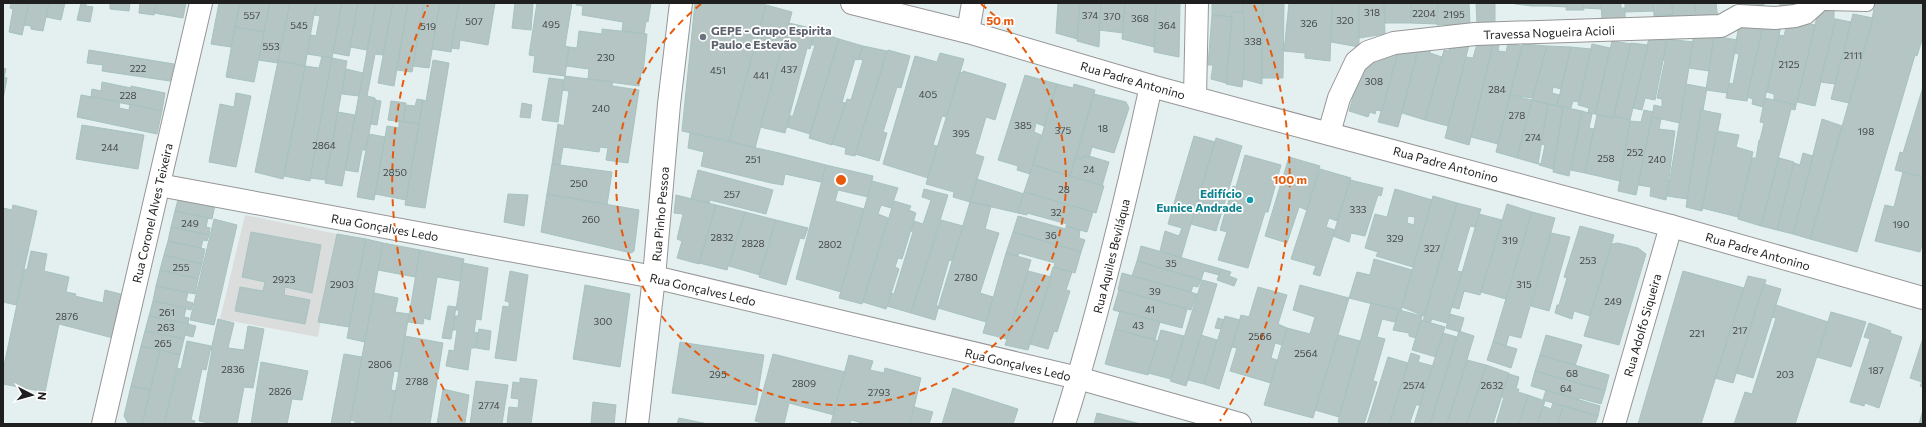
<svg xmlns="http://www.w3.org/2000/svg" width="1926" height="427" viewBox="0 0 1926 427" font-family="Commissioner,sans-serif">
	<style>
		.residential { fill: #dbdddc }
		.building { fill: #b4c5c3; stroke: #a6c3c0; fill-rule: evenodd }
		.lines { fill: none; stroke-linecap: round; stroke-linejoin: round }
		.service-casing { stroke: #969696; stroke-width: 16 }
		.minor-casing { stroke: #969696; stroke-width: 24 }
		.service { stroke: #fff; stroke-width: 14 }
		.minor { stroke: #fff; stroke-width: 22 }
		.ring { fill: none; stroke: #e8590c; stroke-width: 2; stroke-dasharray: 7 5 }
		.worship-dot { fill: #6b7280; stroke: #fff; stroke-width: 1.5 }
		.culture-dot { fill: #0f9aa8; stroke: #fff; stroke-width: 1.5 }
		.labels { text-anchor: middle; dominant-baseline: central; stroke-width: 3.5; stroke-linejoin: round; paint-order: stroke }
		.number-label { font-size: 10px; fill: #444848 }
		.worship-label { font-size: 12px; font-weight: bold; fill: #5b616d; stroke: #fff; text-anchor: start }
		.street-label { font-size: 12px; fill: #1f1f1f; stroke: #fff }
		.culture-label { font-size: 12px; font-weight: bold; fill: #0d838f; stroke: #fff; text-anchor: end }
		.centre { fill: #e8590c; stroke: #fff; stroke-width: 2 }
		.ring-label { font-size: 12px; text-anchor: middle; font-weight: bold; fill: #e8590c; stroke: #fff; stroke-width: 3.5; stroke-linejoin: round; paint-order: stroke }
	</style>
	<rect width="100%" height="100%" fill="#e4eff0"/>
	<!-- residential -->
	<polygon class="residential" points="245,215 337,234 318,337 220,319"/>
	<!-- building -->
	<g class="building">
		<polygon points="11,3 29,3 22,35 9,32 13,9 10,8"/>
		<polygon points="29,3 49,3 43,31 31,29 31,26 24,25"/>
		<polygon points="49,3 65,3 61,20 46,17"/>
		<polygon points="81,3 86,3 86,6 93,7 90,22 77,20"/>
		<polygon points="110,3 130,3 129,11 110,9"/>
		<polygon points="140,3 156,3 154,15 139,13"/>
		<polygon points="156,3 186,3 183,18 154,13"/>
		<polygon points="219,3 240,3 231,47 211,44"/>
		<polygon points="240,3 270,3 264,32 235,27"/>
		<polygon points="270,3 290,3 278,63 258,60"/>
		<polygon points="290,3 316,3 305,66 278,61"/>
		<polygon points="316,3 342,3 332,58 307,54 311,35 316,36 320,16 314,15"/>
		<polygon points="342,3 358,3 349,56 333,53"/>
		<polygon points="358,3 376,3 367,50 350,47"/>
		<polygon points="376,3 393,3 383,55 375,54 367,96 375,98 375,100 366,150 362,150 358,172 345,170"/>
		<polygon points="393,3 408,3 394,86 378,83"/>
		<polygon points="408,3 424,3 412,72 397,70"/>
		<polygon points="424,3 440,3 429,68 413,66"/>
		<polygon points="440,3 459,3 451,52 432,49"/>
		<polygon points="459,3 495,3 488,45 460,40 459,49 451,48"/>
		<polygon points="515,3 533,3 531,30 512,28"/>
		<polygon points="537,3 572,3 565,46 569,47 565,76 533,72 535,56 529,55"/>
		<polygon points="576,3 651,3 648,22 646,21 644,34 622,31 623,22 582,15 583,6 576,5"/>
		<polygon points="695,3 758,3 766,5 729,141 682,131"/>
		<polygon points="1058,3 1080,3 1077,39 1056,33"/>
		<polygon points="1080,3 1101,3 1099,47 1077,41"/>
		<polygon points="1101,3 1125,3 1123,33 1099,30"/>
		<polygon points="1125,3 1156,3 1154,47 1122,39"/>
		<polygon points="1156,3 1180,3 1179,57 1154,52"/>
		<polygon points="1212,3 1243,3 1244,12 1232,12 1232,17 1212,15"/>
		<polygon points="1243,3 1263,3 1262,84 1243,79"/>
		<polygon points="1263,3 1284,3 1283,78 1262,78"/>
		<polygon points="1289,3 1332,3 1330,61 1305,58 1305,53 1284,51"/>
		<polygon points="1332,3 1359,3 1359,47 1331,42"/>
		<polygon points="1359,3 1384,3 1385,34 1359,38"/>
		<polygon points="1384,3 1411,3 1411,23 1385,23"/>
		<polygon points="1411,3 1438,3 1438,24 1411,23"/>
		<polygon points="1438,3 1469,3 1470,24 1437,25"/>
		<polygon points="1476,3 1495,3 1495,24 1477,24"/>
		<polygon points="1515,3 1532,3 1532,6 1515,4"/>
		<rect x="1532" y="3" width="17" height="3"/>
		<polygon points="1549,3 1567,3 1567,7 1549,6"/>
		<polygon points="1567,3 1583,3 1584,10 1566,10"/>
		<polygon points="1583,3 1601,3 1601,9 1584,8"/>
		<polygon points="1601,3 1621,3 1621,8 1625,8 1625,20 1602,20"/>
		<polygon points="1625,3 1653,3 1654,11 1625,12"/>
		<polygon points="1653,3 1672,3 1673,15 1654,15"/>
		<polygon points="1672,3 1695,3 1696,17 1673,16"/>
		<polygon points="1695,3 1716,3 1718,20 1696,17"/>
		<polygon points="1745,3 1764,3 1764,5 1746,7"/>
		<polygon points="1780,3 1799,3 1799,6 1780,7"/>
		<polygon points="1875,3 1923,3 1923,37 1917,56 1915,55 1857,252 1810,239 1871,25"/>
		<polygon points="766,5 792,12 755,148 729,141"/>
		<polygon points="1819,8 1834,11 1834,19 1836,19 1815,106 1797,102"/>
		<polygon points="1232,12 1244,12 1244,70 1242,87 1226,84"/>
		<polygon points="1853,14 1873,18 1849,103 1831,99"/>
		<polygon points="1212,15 1232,17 1226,83 1211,79 1213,65 1208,65"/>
		<polygon points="1654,15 1673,15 1673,20 1654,21"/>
		<polygon points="1740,19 1764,22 1747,101 1726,98 1729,83 1733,84 1739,54 1734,53"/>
		<polygon points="1788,19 1815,25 1796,105 1774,100 1774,94 1767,92 1779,35 1784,36"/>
		<polygon points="1836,19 1851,22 1835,84 1820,82"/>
		<polygon points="1764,22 1781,26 1763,107 1752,104 1753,99 1747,97"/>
		<polygon points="789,23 815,29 810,49 807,48 785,133 760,127"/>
		<polygon points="235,27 264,32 254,82 226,77"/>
		<polygon points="602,29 647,34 643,73 641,73 639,86 588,79 589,69 566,66 569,47 577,48 579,31 602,34"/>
		<polygon points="815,31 839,39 810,134 787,127 790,116 793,116 815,45 811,45"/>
		<polygon points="1694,33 1714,36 1709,71 1689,68"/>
		<polygon points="1714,36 1737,40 1727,93 1706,90"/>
		<polygon points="1649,38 1667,41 1655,100 1645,98 1642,110 1633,108"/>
		<polygon points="839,39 863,46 858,60 855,59 842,102 845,103 832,145 809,138"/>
		<polygon points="1667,39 1693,42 1680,123 1652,117 1654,105 1662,107 1662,99 1657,98 1665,60 1663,60"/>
		<polygon points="1612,41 1631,44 1613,118 1595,114"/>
		<polygon points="1420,43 1398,127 1378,122 1399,48"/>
		<polygon points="1508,43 1522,46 1498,144 1471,137 1493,44 1499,45 1498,51 1506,52"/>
		<polygon points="1631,43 1648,45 1630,120 1614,116"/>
		<polygon points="1477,44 1493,44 1469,145 1445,138 1466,57 1473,58"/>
		<polygon points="1523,44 1547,46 1533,98 1510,95"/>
		<polygon points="1592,44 1610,48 1595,114 1588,113 1589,108 1578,105"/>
		<polygon points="1450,45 1469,45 1448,126 1425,120 1444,50 1449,51"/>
		<polygon points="863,46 887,51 855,156 845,154 846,148 832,144 847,99 851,100 863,60 858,59"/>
		<polygon points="1419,46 1430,46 1430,53 1442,57 1425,120 1402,113"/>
		<polygon points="1547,46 1571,47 1561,89 1553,87 1552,93 1559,95 1557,106 1532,100"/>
		<polygon points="1571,47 1591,49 1579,102 1573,101 1571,108 1557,106"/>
		<polygon points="1399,48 1382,111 1376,110 1375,114 1370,112 1368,117 1349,111 1358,80 1368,63"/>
		<polygon points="89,50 174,64 170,81 102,71 103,65 87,63"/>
		<polygon points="888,50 910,56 901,88 897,87 883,132 887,133 879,161 855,154"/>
		<polygon points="940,53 964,59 947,117 942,116 933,145 937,146 928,178 883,164 915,56 937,62"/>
		<polygon points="322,56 332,58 310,181 284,176 305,66 319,68"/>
		<polygon points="332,58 347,61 326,180 310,178"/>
		<polygon points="433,60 449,63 425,208 405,205 423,100 426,101"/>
		<polygon points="278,61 305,66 283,179 255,172"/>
		<polygon points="3,68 6,69 4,77 7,78 3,99"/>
		<polygon points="346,69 363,73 359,96 342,94"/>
		<polygon points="963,71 1006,84 995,120 986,117 975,154 984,157 970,202 953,197 954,192 926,184 960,72 963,73"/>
		<polygon points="1025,75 1057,84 1044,126 1036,123 1034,132 1041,135 1030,174 1017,170 1018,166 998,160"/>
		<polygon points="565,76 613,82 612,86 639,90 628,163 606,160 608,148 600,147 599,152 563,147 560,165 552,164 558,124 564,126 569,91 562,90"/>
		<polygon points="549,78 564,80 558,122 542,120"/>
		<polygon points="102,82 131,88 131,86 165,93 162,111 91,97 92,89 101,91"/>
		<polygon points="1057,84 1073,88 1074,84 1095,90 1070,176 1033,165"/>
		<polygon points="1686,84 1707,88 1703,110 1701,110 1687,199 1667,196"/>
		<polygon points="1923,87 1923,177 1895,170 1900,152 1903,153"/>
		<polygon points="236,93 251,96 236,167 209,162 220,104 234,107"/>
		<polygon points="1094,94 1126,102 1129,108 1114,153 1092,147 1089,158 1083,156 1082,159 1076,158"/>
		<polygon points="81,95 120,102 119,108 129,110 130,104 162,111 157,134 77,117"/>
		<polygon points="1510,95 1532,100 1517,158 1496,152"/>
		<polygon points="1765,98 1796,105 1795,110 1791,109 1761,226 1738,219 1752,158 1756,158 1759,140 1760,140 1764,123 1760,122"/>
		<polygon points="417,99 423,100 419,124 403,122 406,105 415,106"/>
		<polygon points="375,100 381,101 377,125 371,124"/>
		<polygon points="1532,100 1548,104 1538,164 1517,158"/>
		<polygon points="391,101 406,103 403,122 388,120"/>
		<polygon points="522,103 532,105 530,118 520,117"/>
		<polygon points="1548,104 1563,108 1553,169 1539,165 1539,163 1541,164 1545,145 1541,144"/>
		<polygon points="1563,107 1582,111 1569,176 1553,172"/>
		<polygon points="1644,110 1653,112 1636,195 1618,191 1630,121 1641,122"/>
		<polygon points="1701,110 1721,114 1702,211 1686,207"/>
		<polygon points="1582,111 1592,114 1589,128 1594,129 1585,173 1571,170"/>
		<polygon points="338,112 355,115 342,186 325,183"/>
		<polygon points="1597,115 1613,118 1613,116 1630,120 1620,181 1585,173"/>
		<polygon points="1652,117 1661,119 1659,129 1675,131 1666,200 1650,196 1651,187 1638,185"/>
		<polygon points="1822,119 1842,126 1810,239 1793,234"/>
		<polygon points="399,121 419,124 406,200 375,194 387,126 399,128"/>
		<polygon points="82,125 144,135 138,169 76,159"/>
		<polygon points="1717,131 1739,135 1736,147 1753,152 1738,217 1702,208"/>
		<polygon points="690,133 779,153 826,165 821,182 785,174 783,185 771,183 701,166 704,152 688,148"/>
		<polygon points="369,134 385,137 374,200 357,197"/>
		<polygon points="1194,136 1215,142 1181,258 1160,251 1165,231 1179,236 1182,228 1168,224"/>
		<polygon points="1216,138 1242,146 1216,231 1191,224"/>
		<polygon points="1803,153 1813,156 1793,234 1777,230 1794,163 1800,165"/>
		<polygon points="1245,155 1281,165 1268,212 1265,212 1248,268 1218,260 1227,232 1220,230 1233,186 1236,187"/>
		<polygon points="1083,156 1089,158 1089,156 1109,162 1102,186 1070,176 1076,158 1082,159"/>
		<polygon points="1289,157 1320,166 1307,210 1299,207 1287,243 1265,236"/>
		<polygon points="1779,158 1794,162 1777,230 1761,226"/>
		<polygon points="552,164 612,172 607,205 547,194"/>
		<polygon points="826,165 873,176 868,197 838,190 835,201 864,209 841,292 796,279"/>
		<polygon points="1033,165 1104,186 1096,213 1024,192"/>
		<polygon points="1320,169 1351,178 1337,221 1329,218 1326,227 1335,230 1320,276 1313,274 1316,266 1291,259"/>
		<polygon points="698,170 773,190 766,214 710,200 709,203 691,199"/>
		<polygon points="1903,172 1923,177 1923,242 1920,252 1875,241 1885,205 1894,207"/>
		<polygon points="977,179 1024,194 1018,213 970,202"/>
		<polygon points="1350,180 1383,188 1381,196 1378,195 1365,236 1351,233 1349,242 1333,236"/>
		<polygon points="872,181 898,188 891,208 881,205 878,214 888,218 862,304 839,298"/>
		<polygon points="924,189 948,195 911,313 887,306 891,293 894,294 913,232 911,231 914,221 923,224 931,200 922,197"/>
		<path d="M1395 189 1432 200 1413 267 1376 256 1378 252 1365 248 1375 214 1387 217ZM1408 216 1415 217 1414 225 1407 223Z"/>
		<polygon points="1024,192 1093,212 1087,232 1066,226 1067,224 1027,213 1027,215 1018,213"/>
		<polygon points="508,194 528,195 524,226 504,222"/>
		<polygon points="547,194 639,210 634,251 631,253 541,232"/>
		<polygon points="676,195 716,205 699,264 677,258 682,241 677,239 683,214 674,213"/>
		<polygon points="179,196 215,205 212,219 175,211"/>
		<polygon points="1433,196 1457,203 1424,316 1402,307"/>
		<polygon points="894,201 911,206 909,210 916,213 902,259 898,258 895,267 899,269 886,309 863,302"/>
		<polygon points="970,202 991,206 985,229 999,233 980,293 993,297 986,322 938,308"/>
		<polygon points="1457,203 1481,209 1475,227 1470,226 1457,271 1462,272 1447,323 1432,319 1430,323 1423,321"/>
		<polygon points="1507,204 1532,212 1506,299 1481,292"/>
		<polygon points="13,205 37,211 16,305 3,302 3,208 12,210"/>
		<polygon points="716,205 745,212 727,270 699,263"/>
		<polygon points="175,211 208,218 206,227 210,228 209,235 171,227"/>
		<polygon points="745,212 776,220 760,275 729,266"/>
		<polygon points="1532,212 1555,218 1521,338 1509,335 1506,346 1493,342"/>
		<polygon points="1479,214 1502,220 1480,295 1464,291 1459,309 1452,307"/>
		<polygon points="1018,216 1066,229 1066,226 1080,230 1079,238 1085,240 1081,252 1013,232"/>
		<polygon points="214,219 237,225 214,325 190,320"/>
		<polygon points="776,220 808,228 804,239 800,238 786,285 759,277"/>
		<polygon points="941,220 963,226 952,261 949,260 936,306 939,306 935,320 911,313"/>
		<polygon points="1580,226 1614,235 1590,316 1574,311 1572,319 1555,313 1557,305 1559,305 1567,278 1564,277"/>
		<polygon points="171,227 209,235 207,241 203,240 201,248 168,241"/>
		<polygon points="251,232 321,245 312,293 285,287 284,295 310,300 305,324 235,311 240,287 263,291 265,282 242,277"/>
		<polygon points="1013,232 1081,252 1075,273 1054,267 1055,263 1019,253 1018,256 1006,253"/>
		<polygon points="1551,233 1570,237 1549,311 1531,306"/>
		<polygon points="337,234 366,239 349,327 318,322"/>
		<polygon points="366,239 383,243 365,342 347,338"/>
		<polygon points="168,241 205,249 202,264 164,255"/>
		<polygon points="383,243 420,250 415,277 378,270"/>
		<polygon points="1618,243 1638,248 1646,254 1619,345 1584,336 1612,244"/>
		<polygon points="1141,246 1221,269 1219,275 1204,271 1201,280 1137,261"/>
		<polygon points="420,250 464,259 460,281 437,277 430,320 424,318 423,324 408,322"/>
		<polygon points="31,251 47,254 44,271 69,277 66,292 76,294 75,296 103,303 105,290 124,295 113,338 59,324 45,392 3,384 3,370 23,276 25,269 27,270"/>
		<polygon points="1006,253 1031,260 1007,339 983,333"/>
		<polygon points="164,255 202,264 198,279 160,270"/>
		<polygon points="1374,259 1412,270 1401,311 1349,298 1357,272 1370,275"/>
		<polygon points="1137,261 1201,280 1198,287 1193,286 1191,292 1132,276"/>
		<polygon points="463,263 488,268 481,320 476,319 474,332 478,333 475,348 471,348 468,370 446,366 449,350 454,351 457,330 453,330 455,316 458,316 459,310 456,310"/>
		<polygon points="1053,267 1072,272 1066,290 1070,291 1062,316 1057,332 1054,331 1048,349 1030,344"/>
		<polygon points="1221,269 1231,272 1229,276 1237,279 1234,286 1217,280"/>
		<polygon points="160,270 198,279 195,294 156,286"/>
		<polygon points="510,271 528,275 516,361 495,358 503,306 509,307 509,302 505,301"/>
		<polygon points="1028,271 1051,277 1028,350 1005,345"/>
		<polygon points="1683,271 1744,288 1701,424 1638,424"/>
		<polygon points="1122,273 1197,294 1191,310 1118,290"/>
		<polygon points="1748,276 1766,280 1733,383 1715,378"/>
		<polygon points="1202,280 1217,284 1186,386 1170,381 1171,379"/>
		<polygon points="1764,284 1781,289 1753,378 1736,373"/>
		<polygon points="585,285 630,294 620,367 573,359"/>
		<polygon points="1300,285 1349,298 1313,418 1264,405 1287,328 1310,334 1315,317 1293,310"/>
		<polygon points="156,286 188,293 186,301 193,303 191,310 153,301"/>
		<polygon points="1258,287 1287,295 1278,324 1287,328 1282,345 1275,343 1271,358 1277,360 1271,383 1230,371 1237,348 1232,347 1241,315 1249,317"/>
		<polygon points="1119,290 1187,309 1182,328 1113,310"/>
		<polygon points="374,293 398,298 395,312 409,314 399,372 394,371 391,390 396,391 390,424 355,424 355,421 350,420"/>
		<polygon points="153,301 186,308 184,317 189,318 188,324 149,316"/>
		<polygon points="1371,303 1399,310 1395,322 1382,319 1377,337 1385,339 1373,381 1377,382 1364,424 1347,424 1338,422"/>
		<polygon points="1776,305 1828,322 1795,424 1734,424 1745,392 1752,394 1776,318 1772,317"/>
		<polygon points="448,306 456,307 451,339 442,338"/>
		<polygon points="1399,310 1422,316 1416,338 1409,336 1409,333 1393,330"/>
		<polygon points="1120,311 1160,322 1155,340 1115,329"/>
		<polygon points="1831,312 1866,322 1851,367 1817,357"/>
		<polygon points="1450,314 1464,318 1460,332 1446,328"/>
		<polygon points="149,316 188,324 184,339 145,331"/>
		<polygon points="1225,316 1240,320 1219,389 1204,384"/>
		<polygon points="1218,318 1224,320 1221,329 1215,328"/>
		<polygon points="218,319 234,323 228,348 244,350 248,326 264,329 253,388 244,387 237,424 214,424 199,421 212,350 211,350"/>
		<polygon points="1421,320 1445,327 1436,357 1412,350"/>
		<polygon points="1869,323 1891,331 1890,333 1902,337 1879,408 1865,403 1864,406 1850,402 1870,339 1864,337"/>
		<polygon points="188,324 196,326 193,337 185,335"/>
		<polygon points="479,329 491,331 489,350 476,348"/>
		<polygon points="1115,329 1158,341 1148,375 1105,364"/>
		<polygon points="1161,330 1184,336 1171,379 1148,373"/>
		<polygon points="145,331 184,339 180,355 141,346"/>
		<polygon points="1459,331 1474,336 1455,400 1447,424 1430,424"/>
		<polygon points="1443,333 1457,337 1430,424 1414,424"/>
		<polygon points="1201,335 1217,340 1204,384 1188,380"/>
		<polygon points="1338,335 1360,341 1339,417 1315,410"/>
		<polygon points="1546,335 1582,345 1575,366 1540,355"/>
		<polygon points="405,336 443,343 430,424 390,424"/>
		<polygon points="1923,338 1923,387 1920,386 1922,382 1910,378"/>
		<polygon points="187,341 211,346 206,370 202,369 191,420 195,421 194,424 164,424 178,368 181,369"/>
		<polygon points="680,342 764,355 756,405 672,393"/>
		<polygon points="1493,342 1517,349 1511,368 1487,360"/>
		<polygon points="141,346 160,350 150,390 131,386"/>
		<polygon points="160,350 180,355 164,424 142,424"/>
		<polygon points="1411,353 1420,356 1418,362 1433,366 1420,405 1416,405 1410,422 1414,424 1389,424"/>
		<polygon points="344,354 362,357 350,424 331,424"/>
		<polygon points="773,354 845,372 834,415 789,403 784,424 766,424 755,421"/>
		<polygon points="849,355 873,361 870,370 884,373 885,368 921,378 910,424 866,424 851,420 850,424 831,423"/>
		<polygon points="1540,355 1609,375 1605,391 1535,371"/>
		<polygon points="1388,357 1408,363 1389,424 1367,424"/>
		<polygon points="1467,360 1486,365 1467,424 1447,424"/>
		<polygon points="261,362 308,371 302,400 292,399 287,424 251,424"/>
		<polygon points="1486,365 1509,373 1493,424 1467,424"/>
		<polygon points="1535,371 1605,391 1601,404 1579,398 1578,400 1531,386"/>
		<polygon points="1509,374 1519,377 1516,389 1519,389 1518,392 1528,395 1519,424 1496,424 1504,397 1501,397"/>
		<polygon points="520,378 537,380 531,424 507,424 509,407 518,408 519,399 511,398 513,382 520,383"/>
		<polygon points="476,381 508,385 502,424 470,424"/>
		<polygon points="131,386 150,390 142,424 128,423 124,416"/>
		<polygon points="953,388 1018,409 1013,424 942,424"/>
		<polygon points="443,389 469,395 465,423 437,424"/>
		<polygon points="1546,390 1600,406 1598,416 1543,400"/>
		<polygon points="1528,395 1545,401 1537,424 1519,424"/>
		<polygon points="593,402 616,405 614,424 591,424"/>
		<polygon points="1553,403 1563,406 1558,424 1537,424 1543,406 1551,409"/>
		<polygon points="1563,406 1598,416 1595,424 1558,424"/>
		<polygon points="914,407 933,412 929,424 910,423"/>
		<polygon points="1923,410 1923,424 1919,424"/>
		<polygon points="1097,413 1141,424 1094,424"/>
		<polygon points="679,418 708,424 677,424"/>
	</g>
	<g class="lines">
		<!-- service casing -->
		<g class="service-casing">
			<polyline id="service" points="1825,3 1867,4"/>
		</g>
		<!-- minor casing -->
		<g class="minor-casing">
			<g id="minor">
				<polyline points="852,3 968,32 1151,86 1671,226 1923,298"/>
				<polyline points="968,32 973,3"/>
				<polyline points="1195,97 1197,3"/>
				<polyline points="1329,133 1339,98 1356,62 1368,52 1394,43 1475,34 1721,26 1739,16 1775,18 1795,16 1805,13 1816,3"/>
				<polyline points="159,185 654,277 1078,378 1240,424"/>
				<polyline points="103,424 201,3"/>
				<polyline points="637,424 654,277 669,104 681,3"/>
				<path d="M1064 424C1099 313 1126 200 1151 86"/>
				<polyline points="1614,424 1671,226"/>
			</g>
		</g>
		<!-- service -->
		<use href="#service" class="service"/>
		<!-- minor -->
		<use href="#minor" class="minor"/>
	</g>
	<!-- distance rings -->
	<g class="ring">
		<path d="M981 4A225 225 0 1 1 701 4"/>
		<path d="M462 421A449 449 0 0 1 428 5M1254 5A449 449 0 0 1 1220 421"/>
	</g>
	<!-- markers -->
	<circle class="worship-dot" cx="703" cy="37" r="4"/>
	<circle class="culture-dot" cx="1250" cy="200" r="4"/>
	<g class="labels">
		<!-- number labels -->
		<g class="number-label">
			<text x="1372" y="12">318</text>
			<text x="1424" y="13">2204</text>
			<text x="1454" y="14">2195</text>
			<text x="252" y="15">557</text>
			<text x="1090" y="15">374</text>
			<text x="1112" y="16">370</text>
			<text x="1140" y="18">368</text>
			<text x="1345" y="20">320</text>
			<text x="474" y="21">507</text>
			<text x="1309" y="23">326</text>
			<text x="551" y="24">495</text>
			<text x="299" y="25">545</text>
			<text x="1167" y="25">364</text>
			<text x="428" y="26">519</text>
			<text x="1253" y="41">338</text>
			<text x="271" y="46">553</text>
			<text x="1853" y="55">2111</text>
			<text x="606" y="57">230</text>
			<text x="1789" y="64">2125</text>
			<text x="138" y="68">222</text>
			<text x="789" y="69">437</text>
			<text x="718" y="70">451</text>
			<text x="761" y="75">441</text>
			<text x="1374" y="81">308</text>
			<text x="1497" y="89">284</text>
			<text x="928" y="94">405</text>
			<text x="128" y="95">228</text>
			<text x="601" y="108">240</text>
			<text x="1517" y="115">278</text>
			<text x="1023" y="125">385</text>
			<text x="1103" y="128">18</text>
			<text x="1063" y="130">375</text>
			<text x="1866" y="131">198</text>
			<text x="961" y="133">395</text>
			<text x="1533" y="137">274</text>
			<text x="324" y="145">2864</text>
			<text x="110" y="147">244</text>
			<text x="1635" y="152">252</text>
			<text x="1606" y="158">258</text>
			<text x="753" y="159">251</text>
			<text x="1657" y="159">240</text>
			<text x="1089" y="169">24</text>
			<text x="395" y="172">2850</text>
			<text x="579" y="183">250</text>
			<text x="1064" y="189">28</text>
			<text x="732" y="194">257</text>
			<text x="1358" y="209">333</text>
			<text x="1056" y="212">32</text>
			<text x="591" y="219">260</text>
			<text x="190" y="223">249</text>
			<text x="1901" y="224">190</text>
			<text x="1051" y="235">36</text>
			<text x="722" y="237">2832</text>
			<text x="1395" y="238">329</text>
			<text x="1510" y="240">319</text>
			<text x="753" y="243">2828</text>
			<text x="830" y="244">2802</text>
			<text x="1432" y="248">327</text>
			<text x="1588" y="260">253</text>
			<text x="1171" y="263">35</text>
			<text x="181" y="267">255</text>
			<text x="966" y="277">2780</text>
			<text x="284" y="279">2923</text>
			<text x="342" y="284">2903</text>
			<text x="1524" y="284">315</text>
			<text x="1155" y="291">39</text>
			<text x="1613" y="301">249</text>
			<text x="1150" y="309">41</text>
			<text x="167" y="312">261</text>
			<text x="67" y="316">2876</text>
			<text x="603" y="321">300</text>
			<text x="1138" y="325">43</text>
			<text x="166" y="327">263</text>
			<text x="1740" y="330">217</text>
			<text x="1697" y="333">221</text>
			<text x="1260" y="336">2566</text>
			<text x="163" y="343">265</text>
			<text x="1306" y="353">2564</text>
			<text x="380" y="364">2806</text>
			<text x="233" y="369">2836</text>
			<text x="1876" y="370">187</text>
			<text x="1572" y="373">68</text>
			<text x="718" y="374">295</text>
			<text x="1785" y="374">203</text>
			<text x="417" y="381">2788</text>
			<text x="804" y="383">2809</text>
			<text x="1414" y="385">2574</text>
			<text x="1492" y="385">2632</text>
			<text x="1566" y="388">64</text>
			<text x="280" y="391">2826</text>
			<text x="879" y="392">2793</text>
			<text x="489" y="405">2774</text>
		</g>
		<!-- worship labels -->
		<g class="worship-label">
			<text x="711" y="30">GEPE - Grupo Espirita<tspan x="711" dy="14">Paulo e Estevão</tspan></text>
		</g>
		<!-- street labels -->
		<g class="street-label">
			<text transform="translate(1549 32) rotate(-2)">Travessa Nogueira Acioli</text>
			<text transform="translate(1133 80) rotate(16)">Rua Padre Antonino</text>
			<text transform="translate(1446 164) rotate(15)">Rua Padre Antonino</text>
			<text transform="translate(152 213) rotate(-77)">Rua Coronel Alves Teixeira</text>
			<text transform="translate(660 214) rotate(-85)">Rua Pinho Pessoa</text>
			<text transform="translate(385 227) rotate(10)">Rua Gonçalves Ledo</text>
			<text transform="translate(1758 251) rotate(16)">Rua Padre Antonino</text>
			<text transform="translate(1111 256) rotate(-76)">Rua Aquiles Beviláqua</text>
			<text transform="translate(703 289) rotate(13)">Rua Gonçalves Ledo</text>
			<text transform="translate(1642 325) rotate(-74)">Rua Adolfo Siqueira</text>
			<text transform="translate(1018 364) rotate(13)">Rua Gonçalves Ledo</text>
		</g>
		<!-- culture labels -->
		<g class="culture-label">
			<text x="1242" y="193">Edifício<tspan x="1242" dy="14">Eunice Andrade</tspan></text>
		</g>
	</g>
	<circle cx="841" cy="180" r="6" class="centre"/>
	<g class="ring-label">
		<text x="1000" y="25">50 m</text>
		<text x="1290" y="184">100 m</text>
	</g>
	<!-- border -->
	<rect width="1926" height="427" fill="none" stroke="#1f1f1f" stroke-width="8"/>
	<!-- north arrow -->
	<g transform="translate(32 395) rotate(96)" stroke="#ffffff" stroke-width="3" paint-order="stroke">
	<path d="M0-3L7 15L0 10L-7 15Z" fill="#1f1f1f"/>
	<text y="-6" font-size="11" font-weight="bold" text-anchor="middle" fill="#1f1f1f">N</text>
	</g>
</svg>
